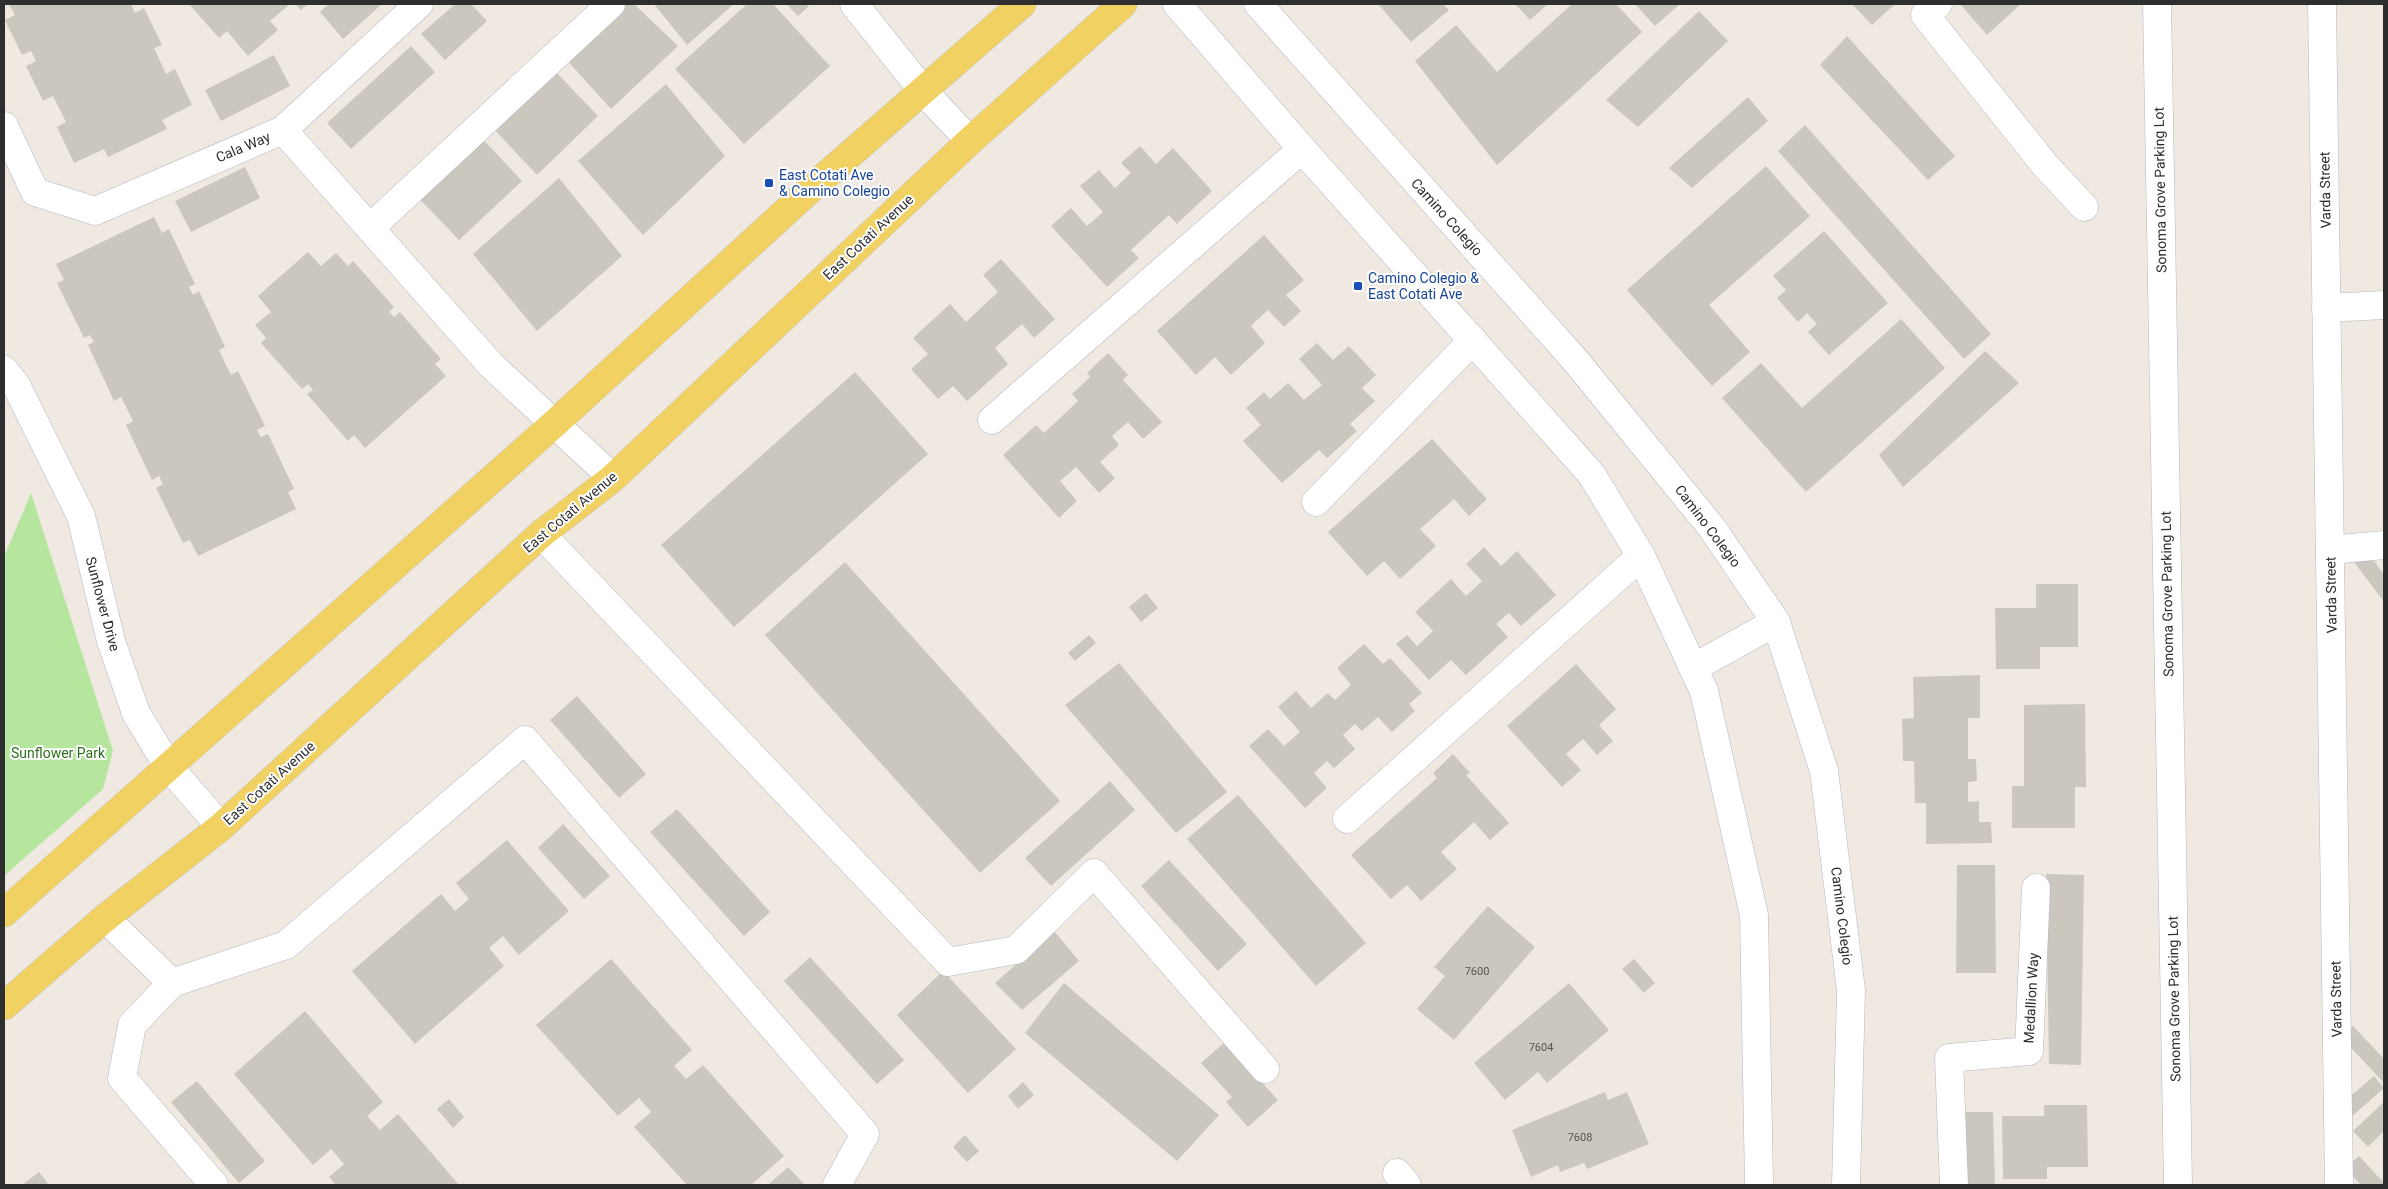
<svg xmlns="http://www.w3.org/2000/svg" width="2388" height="1189" viewBox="0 0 2388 1189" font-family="Roboto,sans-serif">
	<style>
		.green { fill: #b6e59e }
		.building { fill: #cbc7bf }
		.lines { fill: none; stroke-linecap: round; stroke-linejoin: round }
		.minor-casing { stroke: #b4b7c1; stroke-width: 29 }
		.major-casing { stroke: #c9c9c9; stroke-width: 29 }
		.minor { stroke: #fff; stroke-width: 28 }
		.major { stroke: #f2d163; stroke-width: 28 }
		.transit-dot { fill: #1a4fb4; stroke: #fff; stroke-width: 2 }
		.labels { text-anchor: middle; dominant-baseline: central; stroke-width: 4; stroke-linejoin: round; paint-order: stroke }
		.number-label { font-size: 11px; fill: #555452 }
		.street-label { font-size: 14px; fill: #2e2e2e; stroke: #fff }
		.transit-label { font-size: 14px; fill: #164399; stroke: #fff; text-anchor: start }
		.park-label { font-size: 14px; fill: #2c6e1b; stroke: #fff }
	</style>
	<rect width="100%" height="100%" fill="#efe9e1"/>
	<!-- green -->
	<polygon class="green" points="31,493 113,751 103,789 4,876 4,557"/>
	<!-- building -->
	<g class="building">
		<polygon points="9,4 131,4 135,13 144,8 162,45 154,48 166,74 175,69 192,105 162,120 167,129 108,157 104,149 74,163 57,127 66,122 53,96 43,101 26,66 36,61 31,51 22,55 5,20 15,15"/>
		<polygon points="189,4 290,4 270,21 278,30 248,56 227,31 219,38"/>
		<polygon points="295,4 308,4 301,10"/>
		<polygon points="329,4 382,4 343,39 320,12"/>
		<polygon points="455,4 471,4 487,21 445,60 421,34"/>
		<polygon points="625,4 634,4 678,46 611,109 565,58"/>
		<polygon points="654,4 734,4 687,45"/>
		<polygon points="747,4 773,4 830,66 744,144 675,69"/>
		<polygon points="786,4 806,4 809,6 798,16"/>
		<polygon points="1378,4 1443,4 1449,10 1411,42"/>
		<polygon points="1515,4 1548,4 1530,20"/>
		<polygon points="1572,4 1616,4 1642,32 1497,165 1415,61 1456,25 1497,72"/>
		<polygon points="1635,4 1680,4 1655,26"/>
		<polygon points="1852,4 1895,4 1872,25"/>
		<polygon points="1960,4 2021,4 1987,35"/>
		<polygon points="1699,11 1728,41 1638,127 1606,100"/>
		<polygon points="1847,36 1955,156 1928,180 1820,65"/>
		<polygon points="411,46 435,72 351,149 327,123"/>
		<polygon points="274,55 290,86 221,121 205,90"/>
		<polygon points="553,69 598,116 537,175 489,124"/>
		<polygon points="666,84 725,156 643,235 578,161"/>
		<polygon points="1748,97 1768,121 1692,188 1669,168"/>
		<polygon points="1805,125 1991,334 1964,359 1778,151"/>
		<polygon points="479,135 522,181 459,240 413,192"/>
		<polygon points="1140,146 1156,164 1173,148 1212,191 1177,224 1169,215 1131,250 1139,258 1107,287 1051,226 1071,208 1087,226 1103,212 1080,186 1099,170 1115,188 1131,173 1121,163"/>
		<polygon points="1766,166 1810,216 1709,305 1750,352 1712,386 1627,290"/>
		<polygon points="245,167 260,198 191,232 175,201"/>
		<polygon points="559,178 622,256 537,331 473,254"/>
		<polygon points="154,217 162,233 169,229 195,284 189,287 193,295 199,291 225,347 219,350 231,375 238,371 265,426 257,430 261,437 268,434 294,489 288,492 296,509 198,556 190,540 183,543 156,488 163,484 159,476 152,480 126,425 133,421 121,397 114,401 88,345 94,342 90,335 84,338 57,283 64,280 56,264"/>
		<polygon points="1824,231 1888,303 1829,355 1808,332 1817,324 1807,313 1798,322 1777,298 1786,290 1773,276"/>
		<polygon points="1264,235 1304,280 1286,295 1301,311 1284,327 1268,310 1251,326 1265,343 1231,375 1215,357 1196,375 1157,331"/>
		<polygon points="308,252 321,266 336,253 348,266 353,261 394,307 389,312 394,317 400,312 441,359 435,364 446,376 365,448 354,435 348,441 307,394 313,390 308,384 302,389 261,343 266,338 255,325 271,312 258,296"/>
		<polygon points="1001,259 1055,319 1034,338 1022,324 995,348 1008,364 967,401 953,386 938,399 911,369 928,354 913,338 950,304 966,322 998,292 983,275"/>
		<polygon points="1901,319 1945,368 1806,492 1722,398 1761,363 1802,408"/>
		<polygon points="1317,343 1333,360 1349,346 1376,375 1362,388 1375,401 1350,424 1357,431 1327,458 1319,450 1282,483 1243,441 1261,425 1246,408 1264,392 1270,399 1288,383 1304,400 1322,385 1299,359"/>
		<polygon points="1985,351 2019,383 1903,487 1879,455"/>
		<polygon points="1108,353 1128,375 1123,380 1162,422 1143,439 1128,422 1112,436 1119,445 1100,462 1115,478 1099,493 1076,467 1060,481 1077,501 1059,518 1003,455 1036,425 1044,433 1078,401 1072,394 1090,377 1087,373"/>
		<polygon points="855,372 928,454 734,627 661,545"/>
		<polygon points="1432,439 1487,499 1469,516 1454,499 1420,529 1436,546 1400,579 1384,561 1367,576 1328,532"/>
		<polygon points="1484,547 1501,566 1517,551 1556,595 1521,626 1509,613 1496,624 1508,637 1466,675 1451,660 1429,680 1396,644 1407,635 1417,646 1433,631 1415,612 1451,579 1466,596 1482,581 1466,564"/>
		<polygon points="2368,552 2384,575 2384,602 2354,562"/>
		<polygon points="845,562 1060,801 980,873 765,635"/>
		<polygon points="2036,584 2078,584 2078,647 2040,647 2040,669 1996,669 1995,608 2036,608"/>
		<polygon points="1146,593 1158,608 1141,622 1129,607"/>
		<polygon points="1089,635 1096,643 1075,661 1068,653"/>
		<polygon points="1364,644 1383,664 1390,658 1422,693 1409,704 1415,711 1392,732 1378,717 1362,731 1355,724 1343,735 1355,749 1334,768 1327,761 1314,773 1327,788 1305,808 1249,746 1268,729 1284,746 1300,732 1278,707 1296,691 1311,708 1328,693 1335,700 1351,685 1337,668"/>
		<polygon points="1119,663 1227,792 1176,833 1065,705"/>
		<polygon points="1576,664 1616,709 1599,725 1613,741 1597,755 1583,739 1566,754 1581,770 1562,787 1507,726"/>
		<polygon points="1980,675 1980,718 1968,718 1968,759 1976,759 1977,781 1968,782 1968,802 1979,801 1979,822 1991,822 1992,843 1926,844 1926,803 1915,803 1914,761 1903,761 1902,719 1914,718 1913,677"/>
		<polygon points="577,696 646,774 619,798 550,720"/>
		<polygon points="2085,704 2086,787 2075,787 2075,828 2012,828 2012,786 2024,786 2024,705"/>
		<polygon points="1453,754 1470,773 1466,775 1509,823 1490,840 1474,822 1441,852 1457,869 1421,901 1407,885 1391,899 1351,855 1437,778 1433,773"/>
		<polygon points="1110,781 1135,810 1051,886 1025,858"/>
		<polygon points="1238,795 1366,943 1316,986 1187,839"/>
		<polygon points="677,809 770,912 744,936 650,832"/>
		<polygon points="563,824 610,876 584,899 538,848"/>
		<polygon points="507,840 569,911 519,955 503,936 489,948 504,966 415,1044 352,971 441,894 455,911 469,899 456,883"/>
		<polygon points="1169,860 1247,944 1218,971 1141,886"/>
		<polygon points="1957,865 1995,865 1996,973 1956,973"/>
		<polygon points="2046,874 2084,875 2081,1065 2049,1064"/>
		<polygon points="1488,906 1535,947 1454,1040 1417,1009 1445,976 1434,967"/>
		<polygon points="1054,931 1079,961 1022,1010 995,983"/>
		<polygon points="810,957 904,1060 877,1084 784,981"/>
		<polygon points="611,959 692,1050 674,1066 686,1079 703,1065 784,1156 751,1185 687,1185 634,1127 651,1112 639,1098 618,1116 536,1025"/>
		<polygon points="1634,959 1655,983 1644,993 1622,969"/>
		<polygon points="943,971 1016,1049 968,1093 897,1015"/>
		<polygon points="1064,983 1219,1115 1177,1161 1025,1033"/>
		<polygon points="1569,983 1609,1030 1547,1083 1538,1072 1505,1100 1474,1063"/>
		<polygon points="305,1011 383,1102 367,1116 380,1130 398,1114 459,1185 336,1185 329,1177 344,1164 331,1149 313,1165 234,1074"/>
		<polygon points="2353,1026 2384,1059 2384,1083 2341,1037"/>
		<polygon points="1225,1042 1278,1100 1248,1127 1226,1102 1232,1097 1201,1063"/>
		<polygon points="2374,1076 2384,1088 2349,1119 2339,1106"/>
		<polygon points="197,1081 265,1161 239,1183 171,1102"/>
		<polygon points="1023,1082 1034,1095 1018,1109 1008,1096"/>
		<polygon points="1605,1092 1608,1100 1627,1092 1649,1144 1587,1169 1584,1163 1560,1172 1558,1165 1531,1177 1512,1130"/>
		<polygon points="449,1099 464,1117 453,1128 437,1109"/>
		<polygon points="2384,1102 2384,1131 2368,1147 2353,1131"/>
		<polygon points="2044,1105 2087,1105 2088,1167 2047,1167 2047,1179 2003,1179 2002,1116 2044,1116"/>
		<polygon points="1960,1112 1993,1112 1995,1185 1961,1185"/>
		<polygon points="965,1135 979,1151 967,1162 953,1147"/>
		<polygon points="2359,1156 2384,1183 2384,1185 2361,1185 2345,1168"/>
		<polygon points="788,1167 805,1185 768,1185"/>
		<polygon points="39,1172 49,1185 22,1185"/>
	</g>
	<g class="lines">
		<!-- minor casing -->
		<g class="minor-casing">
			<g id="minor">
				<polyline points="854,4 924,92 970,141"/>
				<polyline points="1177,4 1302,149 1592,475 1641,556 1704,691 1754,915 1759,1185"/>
				<polyline points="1258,4 1575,360 1712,528 1776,622 1824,771 1851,990 1846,1185"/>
				<polyline points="1938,4 1925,15 2045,165 2084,207"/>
				<polyline points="2157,4 2178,1185"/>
				<polyline points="2322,4 2339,1185"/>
				<polyline points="4,126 35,192 95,211 283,130 491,365 613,478"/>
				<polyline points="283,130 419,4"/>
				<polyline points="370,228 611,4"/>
				<polyline points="2326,308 2384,305"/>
				<polyline points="4,370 16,385 81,516 111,641 136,713 168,766 221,827"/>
				<polyline points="992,420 1302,149"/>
				<polyline points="1316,502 1473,340"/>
				<polyline points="541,534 948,962 1016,950 1094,873 1265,1069"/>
				<polyline points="2330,550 2384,545"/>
				<polyline points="1693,668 1776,622"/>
				<polyline points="1347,819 1641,556"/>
				<polyline points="105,918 172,983 286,945 525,740 865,1134 837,1185"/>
				<polyline points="172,983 132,1025 122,1078 214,1185"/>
				<polyline points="1397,1173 1407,1185"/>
				<polyline points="1954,1185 1949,1058 2029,1051 2036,888"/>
			</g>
		</g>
		<!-- major casing -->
		<g class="major-casing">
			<g id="major">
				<polyline points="4,913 554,424 816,184 1022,4"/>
				<polyline points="4,1006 105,918 221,827 541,534 613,478 970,141 1123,4"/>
			</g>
		</g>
		<!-- minor -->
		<use href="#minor" class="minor"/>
		<!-- major -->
		<use href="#major" class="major"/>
	</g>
	<!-- markers -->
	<g class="transit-dot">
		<rect x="764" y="178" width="10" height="10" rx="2.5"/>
		<rect x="1353" y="281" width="10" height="10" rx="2.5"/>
	</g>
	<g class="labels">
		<!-- number labels -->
		<g class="number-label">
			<text x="1477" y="971">7600</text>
			<text x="1541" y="1047">7604</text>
			<text x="1580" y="1137">7608</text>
		</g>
		<!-- street labels -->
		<g class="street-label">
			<text transform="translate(243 147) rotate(-23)">Cala Way</text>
			<text transform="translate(2160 190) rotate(-91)">Sonoma Grove Parking Lot</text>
			<text transform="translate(2325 190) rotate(-91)">Varda Street</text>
			<text transform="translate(1447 217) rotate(48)">Camino Colegio</text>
			<text transform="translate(868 237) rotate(-43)">East Cotati Avenue</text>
			<text transform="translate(570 512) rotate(-40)">East Cotati Avenue</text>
			<text transform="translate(1708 526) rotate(53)">Camino Colegio</text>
			<text transform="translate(2167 594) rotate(-91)">Sonoma Grove Parking Lot</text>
			<text transform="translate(2331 595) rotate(-91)">Varda Street</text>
			<text transform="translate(103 604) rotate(75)">Sunflower Drive</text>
			<text transform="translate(269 783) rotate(-42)">East Cotati Avenue</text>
			<text transform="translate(1842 916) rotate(83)">Camino Colegio</text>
			<text transform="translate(2031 998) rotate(-87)">Medallion Way</text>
			<text transform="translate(2174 999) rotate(-91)">Sonoma Grove Parking Lot</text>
			<text transform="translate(2336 999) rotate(-91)">Varda Street</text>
		</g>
		<!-- transit labels -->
		<g class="transit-label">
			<text x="779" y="175">East Cotati Ave<tspan x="779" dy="16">&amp; Camino Colegio</tspan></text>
			<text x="1368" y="278">Camino Colegio &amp;<tspan x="1368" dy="16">East Cotati Ave</tspan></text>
		</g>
		<!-- park labels -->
		<g class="park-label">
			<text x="58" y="753">Sunflower Park</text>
		</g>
	</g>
	<!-- border -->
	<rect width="2388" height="1189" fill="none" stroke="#2e2e2e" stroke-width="10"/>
</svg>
